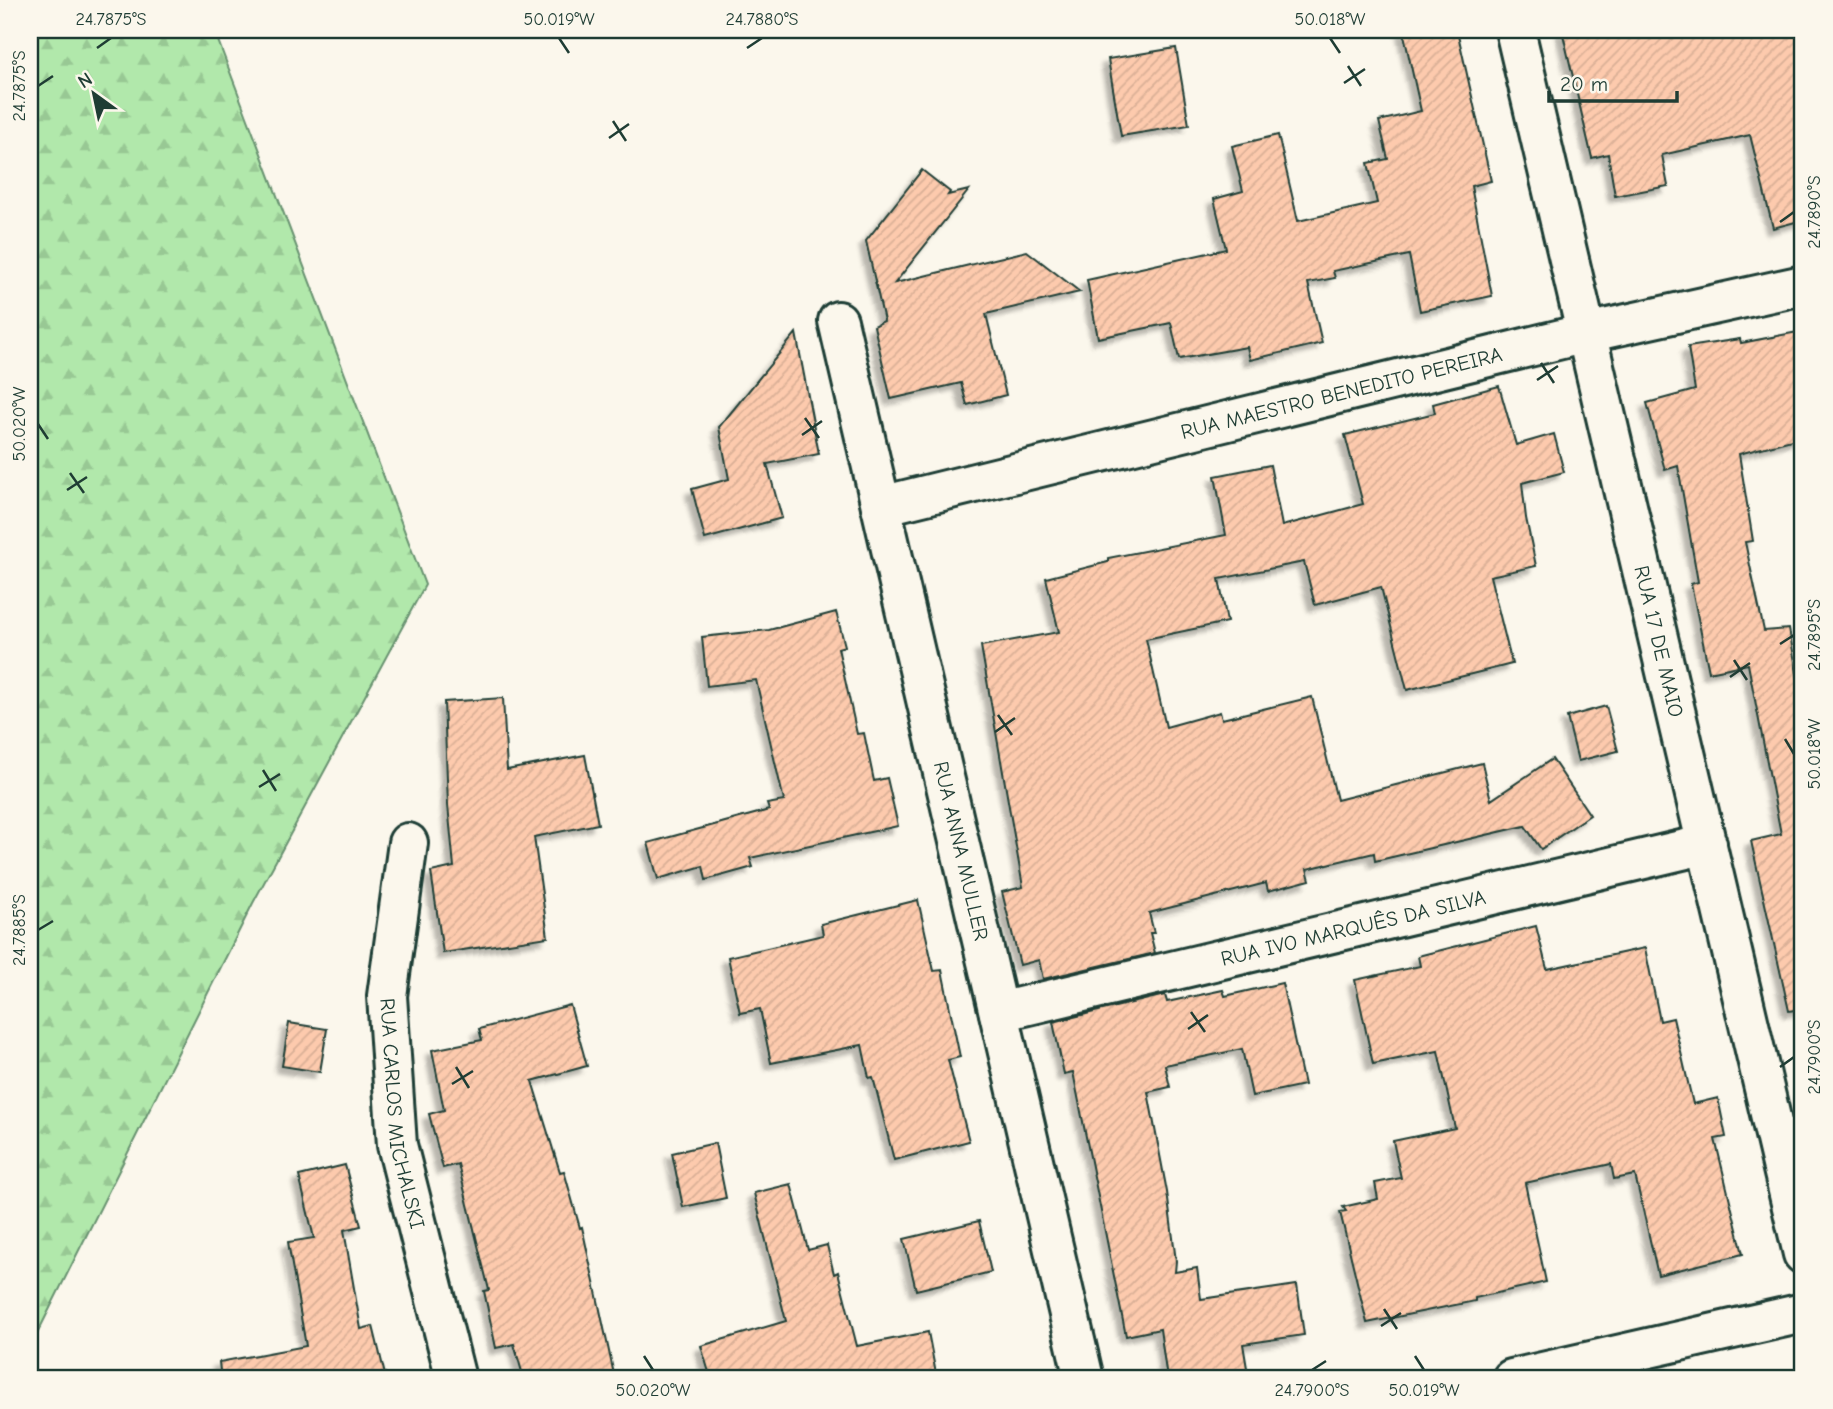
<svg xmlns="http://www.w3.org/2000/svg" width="1833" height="1409" viewBox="0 0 1833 1409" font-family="'Comic Neue',sans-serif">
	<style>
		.forest { fill: url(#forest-firs); stroke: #689270; stroke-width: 2 }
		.building { fill: url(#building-hatch); stroke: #1f3d34; stroke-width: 2; filter: url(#shadow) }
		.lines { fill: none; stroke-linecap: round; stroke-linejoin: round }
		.minor-casing { stroke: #1f3d34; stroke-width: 44 }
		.minor { stroke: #fbf7ec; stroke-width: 38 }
		.ticks { fill: none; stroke: #1f3d34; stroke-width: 2.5 }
		.labels { text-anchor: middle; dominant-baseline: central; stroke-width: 7; stroke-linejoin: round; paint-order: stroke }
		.street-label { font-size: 21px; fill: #1f3d34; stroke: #fbf7ec }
		.neatline { fill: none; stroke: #1f3d34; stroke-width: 2.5 }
		.ticks-label { font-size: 18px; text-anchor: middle; fill: #1f3d34 }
	</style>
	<defs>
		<pattern id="forest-firs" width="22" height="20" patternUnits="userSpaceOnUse" patternTransform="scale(1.75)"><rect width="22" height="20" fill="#b1e8ab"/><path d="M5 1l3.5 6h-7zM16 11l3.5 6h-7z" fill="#98c894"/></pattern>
		<pattern id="building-hatch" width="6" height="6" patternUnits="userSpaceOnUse" patternTransform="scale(1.75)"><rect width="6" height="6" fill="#fdcaad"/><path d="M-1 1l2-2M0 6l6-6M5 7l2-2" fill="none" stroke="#d8ae95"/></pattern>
		<filter id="shadow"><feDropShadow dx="-6" dy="6" stdDeviation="2" flood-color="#0004"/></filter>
	</defs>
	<rect width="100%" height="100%" fill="#fbf7ec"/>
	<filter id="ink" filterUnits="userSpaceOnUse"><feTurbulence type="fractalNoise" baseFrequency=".0143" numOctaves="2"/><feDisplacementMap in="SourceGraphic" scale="14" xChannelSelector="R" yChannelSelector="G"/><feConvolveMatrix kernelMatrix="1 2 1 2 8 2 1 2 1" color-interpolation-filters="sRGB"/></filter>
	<g filter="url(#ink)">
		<!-- forest -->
		<polygon class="forest" points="30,30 214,30 425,585 253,903 30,1348"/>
		<!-- building -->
		<g class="building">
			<polygon points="1403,30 1457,30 1491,181 1471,186 1492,296 1420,311 1409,255 1333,271 1335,278 1308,283 1322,343 1250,360 1247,347 1179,359 1171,323 1098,338 1087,280 1226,249 1214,199 1243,191 1232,146 1278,135 1298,221 1377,203 1368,163 1388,159 1379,121 1421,111"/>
			<polygon points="1562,30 1779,30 1781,37 1803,32 1803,220 1773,228 1750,135 1662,155 1668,186 1615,196 1608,154 1592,158"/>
			<polygon points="1176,48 1189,125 1121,136 1108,59"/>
			<polygon points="922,170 950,192 948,195 969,190 895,283 1027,251 1080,292 986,314 1006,395 967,405 961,383 891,399 874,326 884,321 866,241"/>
			<polygon points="1803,331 1803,437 1739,454 1753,541 1745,542 1764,631 1789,629 1803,706 1803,1009 1789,1011 1751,841 1781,834 1748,664 1709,672 1691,584 1698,582 1678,466 1665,470 1647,403 1695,390 1688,347 1740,339 1741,343"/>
			<polygon points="796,333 819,454 767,464 782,518 705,539 692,489 729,479 719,427"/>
			<polygon points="1499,386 1516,445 1554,434 1564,472 1522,483 1526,518 1536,566 1490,576 1512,664 1407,690 1381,587 1315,605 1304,562 1219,579 1227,622 1146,639 1166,727 1220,712 1222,719 1312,697 1337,800 1482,763 1491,800 1552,759 1590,815 1541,849 1525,826 1375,861 1374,853 1307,869 1310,880 1268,891 1266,883 1149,913 1154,933 1150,933 1155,953 1043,979 1039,960 1020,965 1002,892 1023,887 981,646 1059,632 1046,578 1108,562 1108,558 1226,535 1215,476 1270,465 1282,526 1363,504 1345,435 1435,413 1433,404"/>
			<polygon points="836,612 845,646 838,648 857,734 864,733 874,781 887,778 898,826 750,858 753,867 706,880 703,866 658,879 648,843 769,810 767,804 784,801 756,680 707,686 702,637 769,630"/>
			<polygon points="503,698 507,770 585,755 598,824 534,837 548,937 443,953 431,872 454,867 448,805 444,702"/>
			<polygon points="1606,706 1618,751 1578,761 1567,717"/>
			<polygon points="918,900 934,971 942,970 950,1009 960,1057 948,1060 969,1141 894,1160 873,1077 869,1078 862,1045 771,1063 760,1009 740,1013 728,957 823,935 821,924"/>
			<polygon points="1536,926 1547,969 1645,948 1660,1021 1673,1018 1693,1104 1718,1098 1726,1137 1715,1139 1743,1254 1658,1275 1635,1175 1614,1179 1611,1164 1525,1183 1546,1282 1475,1298 1475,1301 1367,1323 1340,1212 1346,1211 1343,1207 1378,1199 1375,1183 1401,1178 1393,1141 1455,1128 1438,1051 1373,1064 1355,980 1420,966 1418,956"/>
			<polygon points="1282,983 1304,1085 1252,1096 1242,1049 1165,1065 1170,1087 1148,1092 1167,1192 1176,1261 1175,1272 1197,1268 1201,1299 1297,1285 1304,1335 1243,1344 1248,1374 1213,1379 1167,1379 1160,1329 1126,1336 1073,1072 1064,1074 1053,1022 1165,995 1167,1002 1223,990 1225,996"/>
			<polygon points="570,1005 587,1066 532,1081 560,1172 564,1171 580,1228 582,1227 615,1379 524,1379 514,1344 496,1348 484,1291 489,1290 458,1164 443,1168 429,1114 444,1110 432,1050 482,1040 479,1029"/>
			<polygon points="289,1023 327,1029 320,1072 282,1066"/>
			<polygon points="715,1143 726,1198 683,1207 672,1153"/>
			<polygon points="345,1165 361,1226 344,1230 361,1329 373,1326 386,1379 221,1379 219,1362 306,1346 288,1242 314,1238 299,1176"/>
			<polygon points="791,1184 808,1250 827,1245 834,1274 838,1272 857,1346 928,1332 937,1379 711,1379 701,1346 786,1321 754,1193"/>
			<polygon points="979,1221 991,1272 916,1290 904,1239"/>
		</g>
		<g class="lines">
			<!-- minor casing -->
			<g class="minor-casing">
				<g id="minor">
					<path id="s1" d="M1515 30 1803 1254"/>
					<path id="s2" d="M838 321 1084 1379"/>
					<path id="s3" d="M881 506 1586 333 1803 285"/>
					<path id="s4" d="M408 843 387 996 397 1145 456 1379"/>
					<path id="s5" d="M999 1012 1707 844"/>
					<polyline points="1512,1379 1803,1313"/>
				</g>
			</g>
			<!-- minor -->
			<use href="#minor" class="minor"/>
		</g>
	</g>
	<!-- ticks -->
	<path class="ticks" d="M559 38 569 53M1330 38 1340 53M97 48 111 38M747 48 762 38M1348 66 1361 86M1344 83 1365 69M38 86 53 76M613 121 626 141M609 138 629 124M1780 222 1794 212M1541 363 1554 383M1537 380 1558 366M805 418 819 438M38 424 48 439M802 435 822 421M70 473 84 493M67 490 87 477M1780 644 1794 635M1734 660 1747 680M1730 677 1750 663M998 715 1012 735M995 732 1015 718M1785 739 1794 754M263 770 276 791M259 787 280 774M38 930 53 921M1191 1012 1205 1032M1188 1029 1208 1015M456 1067 469 1088M1780 1067 1794 1057M452 1084 473 1071M1384 1309 1397 1329M1381 1326 1401 1313M644 1356 653 1370M1415 1356 1424 1370M1312 1370 1326 1361"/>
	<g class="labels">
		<!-- street labels -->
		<g class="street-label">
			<text stroke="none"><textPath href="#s3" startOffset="474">RUA MAESTRO BENEDITO PEREIRA</textPath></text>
			<text stroke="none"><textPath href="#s1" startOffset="628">RUA 17 DE MAIO</textPath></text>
			<text stroke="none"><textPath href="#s2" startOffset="544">RUA ANNA MULLER</textPath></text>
			<text stroke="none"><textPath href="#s5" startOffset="364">RUA IVO MARQUÊS DA SILVA</textPath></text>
			<text stroke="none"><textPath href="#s4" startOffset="273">RUA CARLOS MICHALSKI</textPath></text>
		</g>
	</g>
	<!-- margin -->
	<rect width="1833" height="1409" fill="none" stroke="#fbf7ec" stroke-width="77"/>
	<!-- north arrow -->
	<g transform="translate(94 94) rotate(327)" stroke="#fbf7ec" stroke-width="5" paint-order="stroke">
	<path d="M0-5L12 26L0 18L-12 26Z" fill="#1f3d34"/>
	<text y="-10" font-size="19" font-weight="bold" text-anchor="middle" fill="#1f3d34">N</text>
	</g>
	<!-- scale -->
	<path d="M1549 91v10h128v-10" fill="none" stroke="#1f3d34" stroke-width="3.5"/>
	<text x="1560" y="91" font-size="21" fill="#1f3d34" stroke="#fbf7ec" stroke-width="5" paint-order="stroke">20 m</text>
	<rect x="38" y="38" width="1756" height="1332" class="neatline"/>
	<g class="ticks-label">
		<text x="111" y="25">24.7875°S</text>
		<text x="559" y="25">50.019°W</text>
		<text x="762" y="25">24.7880°S</text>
		<text x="1330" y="25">50.018°W</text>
		<text transform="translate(19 86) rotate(-90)" y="6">24.7875°S</text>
		<text transform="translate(1814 212) rotate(-90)" y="6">24.7890°S</text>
		<text transform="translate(19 424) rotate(-90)" y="6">50.020°W</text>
		<text transform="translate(1814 635) rotate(-90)" y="6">24.7895°S</text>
		<text transform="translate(1814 754) rotate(-90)" y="6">50.018°W</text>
		<text transform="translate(19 930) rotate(-90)" y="6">24.7885°S</text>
		<text transform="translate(1814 1057) rotate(-90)" y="6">24.7900°S</text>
		<text x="653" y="1396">50.020°W</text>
		<text x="1312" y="1396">24.7900°S</text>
		<text x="1424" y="1396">50.019°W</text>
	</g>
</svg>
